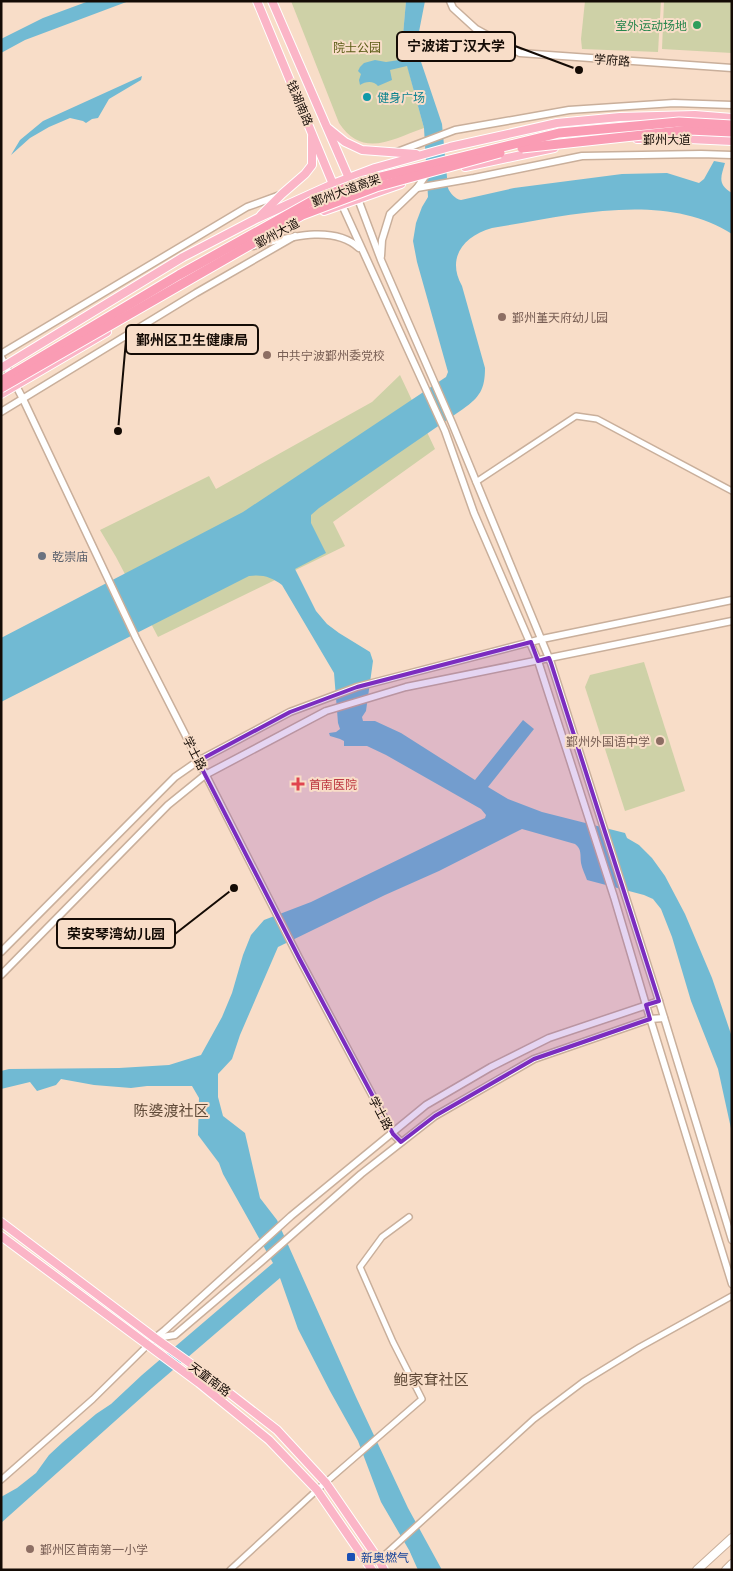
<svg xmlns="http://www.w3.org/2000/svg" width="733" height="1571" viewBox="0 0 733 1571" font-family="'Titillium Web','Noto Sans SC',sans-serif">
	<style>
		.green { fill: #ced1a7 }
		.water { fill: #71bad3 }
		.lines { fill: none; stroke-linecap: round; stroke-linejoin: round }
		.minor-casing { stroke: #c9af9b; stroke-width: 8 }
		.tertiary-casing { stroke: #c9af9b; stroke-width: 9 }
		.secondary-casing { stroke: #c9af9b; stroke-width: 10 }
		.primary-casing { stroke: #fff; stroke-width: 10 }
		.minor { stroke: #fff; stroke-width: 5 }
		.tertiary { stroke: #fff; stroke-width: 6 }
		.secondary { stroke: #fff; stroke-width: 8 }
		.primary { stroke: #fbb5c7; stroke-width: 8 }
		.trunk-bridge-casing { stroke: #fff; stroke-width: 11; stroke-linecap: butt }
		.trunk-bridge { stroke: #fa9cb4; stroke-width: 9 }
		.marked { fill: #7b2cbf; fill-opacity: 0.2; stroke: #7b2cbf; stroke-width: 4; stroke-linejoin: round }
		.leisure-dot { fill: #2e9e5b; stroke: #f8ddc8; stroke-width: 2 }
		.culture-dot { fill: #0f9aa8; stroke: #f8ddc8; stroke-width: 2 }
		.education-dot { fill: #8d6e63; stroke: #f8ddc8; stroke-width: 2 }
		.worship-dot { fill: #6b7280; stroke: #f8ddc8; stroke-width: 2 }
		.health-dot { fill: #e0444e; stroke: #f8ddc8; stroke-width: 2 }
		.transit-dot { fill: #1a4fb4; stroke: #f8ddc8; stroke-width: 2 }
		.labels { text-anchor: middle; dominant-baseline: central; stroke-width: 4; stroke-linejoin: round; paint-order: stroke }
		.leisure-label { font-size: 12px; fill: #27864d; stroke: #f8ddc8; text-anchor: end }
		.park-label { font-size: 12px; fill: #5b5c16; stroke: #f8ddc8 }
		.street-label { font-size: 12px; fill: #140b05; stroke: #f8ddc8 }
		.culture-label { font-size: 12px; fill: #0d838f; stroke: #f8ddc8; text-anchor: start }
		.education-label { font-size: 12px; fill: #785e54; stroke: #f8ddc8; text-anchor: start }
		.worship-label { font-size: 12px; fill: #5b616d; stroke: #f8ddc8; text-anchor: start }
		.health-label { font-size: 12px; fill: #be3a42; stroke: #f8ddc8; text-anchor: start }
		.transit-label { font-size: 12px; fill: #164399; stroke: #f8ddc8; text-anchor: start }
		.quarter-label { font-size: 15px; fill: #614b39; stroke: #f8ddc8 }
		.leader { fill: none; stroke: #140b05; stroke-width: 2 }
		.callout-dot { fill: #140b05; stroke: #f8ddc8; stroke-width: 2 }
		.callout { fill: #f8ddc8; stroke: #140b05; stroke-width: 2 }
		.callout-label { font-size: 14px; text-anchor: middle; font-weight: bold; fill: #140b05 }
	</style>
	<rect width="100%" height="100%" fill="#f8ddc8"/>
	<!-- green -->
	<g class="green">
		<path d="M291 1H406L402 46 424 128C392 139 363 159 339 123Z"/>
		<polygon points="585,1 661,1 658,52 582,49 581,39"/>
		<polygon points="664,1 732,1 732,53 662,49"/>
		<polygon points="400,375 435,449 333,522 345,546 158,637 116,557 100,530 209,476 216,489 372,402"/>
		<polygon points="644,662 685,791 625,811 585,687 590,675"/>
	</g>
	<!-- water -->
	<g class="water">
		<polygon points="89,1 129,1 25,40 1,53 1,39 43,18"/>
		<path d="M406 1H425L416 47 442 124 448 188C450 193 455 199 461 200L514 188 622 174 667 173 699 183 704 179 714 161 725 163C721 177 717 184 732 193V234C665 190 566 216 492 228 464 236 446 257 462 286L485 368C485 389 480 397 463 409L319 508 311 515V523L326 553 295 569 316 611 327 624 339 633 370 652 373 661 366 711 362 717 363 721H375L401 733 475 780 523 720 534 729 488 787 508 799 542 812 625 833 627 838 639 845 652 858 665 876 685 914 712 978 732 1037V1133L718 1069 691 1001 672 937 661 909 653 899 644 895 587 880C585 874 582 869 581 863 580 855 582 849 575 844L522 829 439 871 385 895 278 947 240 1035 232 1059 218 1074V1097L223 1116 245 1133 260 1198 277 1220 356 1397 408 1508 442 1570H418L409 1550 381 1502 358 1441 330 1391 298 1329 280 1278 152 1388 1 1523V1497L17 1488 36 1473 49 1455 63 1442 96 1414 111 1404 142 1375 273 1263 223 1174 219 1163 198 1135 199 1098 192 1086H147L131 1088 94 1085 61 1079 56 1085 37 1091 30 1082 1 1089V1071L9 1069 119 1068 169 1065 201 1055 222 1017 232 993 243 955 251 935 264 920 311 902 476 822 485 818 486 815 481 809 386 755 367 746H344V741L340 739 330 736 329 733 336 732 340 729 338 723 334 673 282 585C272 577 262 574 249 576L1 702V638L243 512 446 377 448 372 417 262 413 241 416 223 422 207 428 197 424 128 407 66 390 70 392 80 378 86C374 81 366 81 360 85L359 80 361 74 358 71 360 67 364 63 375 60 386 62 406 59 402 46Z"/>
		<polygon points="142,76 141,80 109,99 98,118 92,119 86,123 83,121 70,118 49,127 30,138 11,155 20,140 43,121"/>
	</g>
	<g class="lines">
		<!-- minor casing -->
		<g class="minor-casing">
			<g id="minor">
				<polyline points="476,482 576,416 597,419 732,491"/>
				<polyline points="1,1480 93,1399 155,1338"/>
				<polyline points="379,1560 534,1419 583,1382 640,1347 732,1296"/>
				<polyline points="230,1570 317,1490 422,1399 393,1342 360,1267 382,1237 409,1217"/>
			</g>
		</g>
		<!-- tertiary casing -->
		<g class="tertiary-casing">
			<g id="tertiary">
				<polyline points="450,1 453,8 476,29 520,53 732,68"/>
				<polyline points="397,152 455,130 569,110 674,103 732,105"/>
				<polyline points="417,188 474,178 582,156 701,154 732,155"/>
				<polyline points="358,199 381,260 452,423 551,663 659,1001 732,1240"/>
				<polyline points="342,205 445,431 474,513 538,661 614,897 646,1005 732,1284"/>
				<path d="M253 246C284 239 332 223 359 248"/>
				<polyline points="381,256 382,240 390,214 417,188 426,175"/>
				<polyline points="1,354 247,207 280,195"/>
				<polyline points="1,357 23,399 136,638 299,958 393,1134 401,1142"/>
				<polyline points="1,412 196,293 295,236"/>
				<polyline points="1,952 175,777 198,761 290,712 357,687 542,639 732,600"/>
				<polyline points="1,975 168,805 205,775 326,711 406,687 732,621"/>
				<polyline points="155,1338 165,1330 291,1216 426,1105 491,1067 549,1038 659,1001"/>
				<polyline points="156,1338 175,1335 262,1261 361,1174 435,1116 534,1059 650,1019 664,1018"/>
			</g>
		</g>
		<!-- secondary casing -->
		<g class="secondary-casing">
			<g id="secondary">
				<polyline points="697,1570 732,1538"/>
				<polyline points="726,1570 732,1564"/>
			</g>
		</g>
		<!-- primary casing -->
		<g class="primary-casing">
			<g id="primary">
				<polyline points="257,1 335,189"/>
				<polyline points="272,1 358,199"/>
				<polyline points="329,129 345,142 362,150 416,154"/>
				<polyline points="637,139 689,139 732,141"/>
				<polyline points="465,167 554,148"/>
				<polyline points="324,211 401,184"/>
				<polyline points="261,215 282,194 305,174 312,165 312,137"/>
				<polyline points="1,368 183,257 258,218 333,184 375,168 450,147 557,123 620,117 695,115 732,118"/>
				<polyline points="1,394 107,332"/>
				<polyline points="1,1222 155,1338 201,1371 277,1430 326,1483 379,1560 384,1570"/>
				<polyline points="1,1236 199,1383 269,1440 317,1490 372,1570"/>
			</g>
		</g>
		<!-- minor -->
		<use href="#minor" class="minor"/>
		<!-- tertiary -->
		<use href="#tertiary" class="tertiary"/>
		<!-- secondary -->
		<use href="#secondary" class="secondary"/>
		<!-- primary -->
		<use href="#primary" class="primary"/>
		<!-- trunk-bridge casing -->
		<g class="trunk-bridge-casing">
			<g id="trunk-bridge">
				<polyline points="522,148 689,130 732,132"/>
				<polyline points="1,381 179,275 314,200 364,181 559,133 679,122 732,125"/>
				<polyline points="1,388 302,215 376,187 500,153"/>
			</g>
		</g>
		<!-- trunk-bridge -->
		<use href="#trunk-bridge" class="trunk-bridge"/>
	</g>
	<!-- marked area -->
	<path class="marked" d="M531 642 538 661 549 658 551 663 659 1001 646 1005 650 1019 534 1059 435 1116 401 1142 393 1134 299 958 198 761 290 712 357 687Z"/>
	<!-- markers -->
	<circle class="leisure-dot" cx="697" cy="25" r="5"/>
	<circle class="culture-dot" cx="367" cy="97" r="5"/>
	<g class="education-dot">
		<circle cx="502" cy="317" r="5"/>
		<circle cx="267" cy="355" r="5"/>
		<circle cx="660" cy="741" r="5"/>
		<circle cx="30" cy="1549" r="5"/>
	</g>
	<circle class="worship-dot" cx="42" cy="556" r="5"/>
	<path class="health-dot" d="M295.5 776.5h5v5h5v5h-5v5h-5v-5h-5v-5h5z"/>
	<rect class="transit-dot" x="346" y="1552" width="10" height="10" rx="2.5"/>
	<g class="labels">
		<!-- leisure labels -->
		<g class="leisure-label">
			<text x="687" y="25">室外运动场地</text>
		</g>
		<!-- park labels -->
		<g class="park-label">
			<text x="357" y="47">院士公园</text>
		</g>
		<!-- street labels -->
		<g class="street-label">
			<text transform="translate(612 60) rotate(4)">学府路</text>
			<text transform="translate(300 103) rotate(67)">钱湖南路</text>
			<text x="667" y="139">鄞州大道</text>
			<text transform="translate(346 190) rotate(-20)">鄞州大道高架</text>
			<text transform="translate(277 233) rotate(-28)">鄞州大道</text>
			<text transform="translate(195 753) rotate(63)">学士路</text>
			<text transform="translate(381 1113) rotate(62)">学士路</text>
			<text transform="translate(210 1379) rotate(37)">天童南路</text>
		</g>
		<!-- culture labels -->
		<g class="culture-label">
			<text x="377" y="97">健身广场</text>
		</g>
		<!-- education labels -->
		<g class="education-label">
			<text x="512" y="317">鄞州堇天府幼儿园</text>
			<text x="277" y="355">中共宁波鄞州委党校</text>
			<text x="650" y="741" text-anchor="end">鄞州外国语中学</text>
			<text x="40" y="1549">鄞州区首南第一小学</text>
		</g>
		<!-- worship labels -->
		<g class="worship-label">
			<text x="52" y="556">乾崇庙</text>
		</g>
		<!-- health labels -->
		<g class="health-label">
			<text x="309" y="784">首南医院</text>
		</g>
		<!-- transit labels -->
		<g class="transit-label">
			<text x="361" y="1557">新奥燃气</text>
		</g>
		<!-- quarter labels -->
		<g class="quarter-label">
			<text x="171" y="1110">陈婆渡社区</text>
			<text x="431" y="1379">鲍家耷社区</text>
		</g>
	</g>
	<!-- callouts -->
	<path class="leader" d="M579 70L515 46M118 431L126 340M234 888L175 934"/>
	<g class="callout-dot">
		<circle cx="579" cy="70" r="5"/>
		<circle cx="118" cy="431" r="5"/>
		<circle cx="234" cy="888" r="5"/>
	</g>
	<g class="callout">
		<rect x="397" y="32" width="118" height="29" rx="5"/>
		<rect x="126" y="325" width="132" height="29" rx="5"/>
		<rect x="57" y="919" width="118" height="29" rx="5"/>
	</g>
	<g class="callout-label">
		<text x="456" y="51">宁波诺丁汉大学</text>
		<text x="192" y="345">鄞州区卫生健康局</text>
		<text x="116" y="939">荣安琴湾幼儿园</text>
	</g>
	<!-- border -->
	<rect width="733" height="1571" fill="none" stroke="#140b05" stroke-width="5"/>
</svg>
